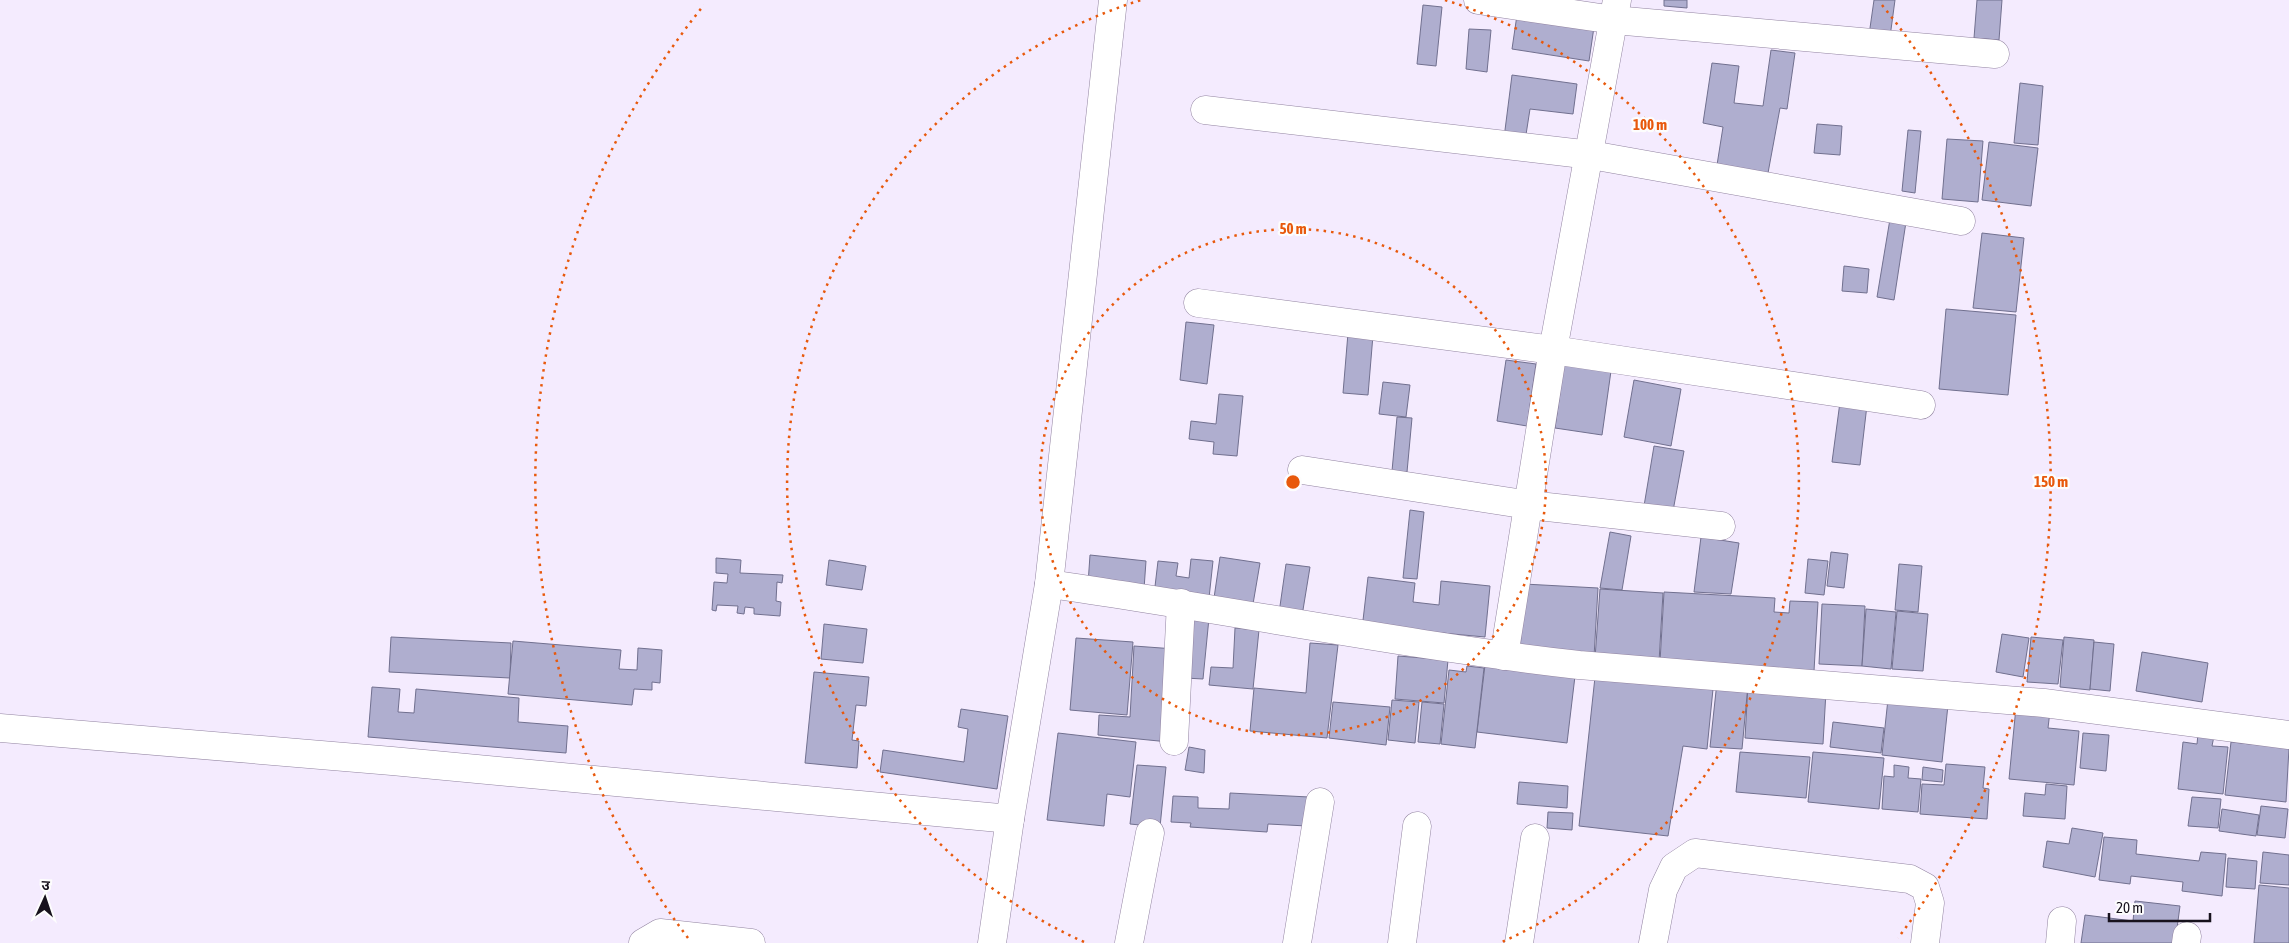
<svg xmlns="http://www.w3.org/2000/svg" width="2289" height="943" viewBox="0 0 2289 943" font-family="'Asap Condensed','Noto Sans Devanagari',sans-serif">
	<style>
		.building { fill: #afaecf; stroke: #71708f }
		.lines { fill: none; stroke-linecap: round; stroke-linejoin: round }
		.minor-casing { stroke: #9284a1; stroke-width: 29 }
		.minor { stroke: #fff; stroke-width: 28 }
		.ring { fill: none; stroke: #e8590c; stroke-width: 2.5; stroke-dasharray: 2.5 5 }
		.centre { fill: #e8590c; stroke: #fdfdfd; stroke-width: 2.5 }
		.ring-label { font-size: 15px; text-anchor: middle; font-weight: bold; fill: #e8590c; stroke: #fdfdfd; stroke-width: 4.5; stroke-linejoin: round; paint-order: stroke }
	</style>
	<rect width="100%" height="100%" fill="#f4ebfe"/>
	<!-- building -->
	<g class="building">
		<polygon points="1664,0 1687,0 1687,8 1664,6"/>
		<polygon points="1874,0 1895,0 1890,37 1869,35"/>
		<polygon points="1977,0 2002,0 1999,40 1974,38"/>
		<polygon points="1423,5 1442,7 1436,66 1417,64"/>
		<polygon points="1517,15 1594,27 1589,61 1512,49"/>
		<polygon points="1469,29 1491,30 1487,72 1466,69"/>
		<polygon points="1771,50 1795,53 1787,109 1780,108 1768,173 1717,165 1723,127 1703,123 1712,63 1739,66 1734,103 1763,106"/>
		<polygon points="1512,75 1577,84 1573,114 1530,109 1525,141 1504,138"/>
		<polygon points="2020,83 2043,86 2038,145 2014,143"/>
		<polygon points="1817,124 1842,126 1840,155 1814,153"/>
		<polygon points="1908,130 1921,131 1915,193 1902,191"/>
		<polygon points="1947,139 1983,141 1978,202 1942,199"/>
		<polygon points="1989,142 2038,148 2031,206 1982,200"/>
		<polygon points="1890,219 1906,222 1894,300 1877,297"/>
		<polygon points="1982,233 2024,238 2016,312 1973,308"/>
		<polygon points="1844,266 1869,269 1867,293 1842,291"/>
		<polygon points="1946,309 2016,315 2008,395 1939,389"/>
		<polygon points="1186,322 1214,325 1207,384 1180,380"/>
		<polygon points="1348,333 1373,335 1368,395 1343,393"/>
		<polygon points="1506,360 1536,364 1527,426 1497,421"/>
		<polygon points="1564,364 1611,371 1602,435 1555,428"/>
		<polygon points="1634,380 1681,389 1671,446 1624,437"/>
		<polygon points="1383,382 1410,385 1406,417 1379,414"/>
		<polygon points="1219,394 1243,396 1237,456 1213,454 1214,442 1189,439 1191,421 1216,424"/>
		<polygon points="1840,402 1867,405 1860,465 1832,462"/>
		<polygon points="1397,417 1412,418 1407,472 1392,471"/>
		<polygon points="1654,446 1684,451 1673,511 1644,506"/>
		<polygon points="1410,510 1424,512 1417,579 1403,578"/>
		<polygon points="1610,532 1631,536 1622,590 1600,588"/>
		<polygon points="1701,537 1739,543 1731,594 1694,592"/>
		<polygon points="1831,552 1848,554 1844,588 1827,586"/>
		<polygon points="1090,555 1146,561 1144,589 1088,584"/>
		<polygon points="1220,557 1260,563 1253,604 1214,598"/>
		<polygon points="716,558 741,560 740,573 783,575 782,583 777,582 776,601 781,602 780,616 754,614 754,608 745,607 744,614 737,613 738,606 717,605 716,611 712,610 714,582 727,583 728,574 716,573"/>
		<polygon points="1191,559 1213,561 1209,598 1154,595 1158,561 1178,563 1176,576 1189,578"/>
		<polygon points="1808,559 1828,561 1824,595 1805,593"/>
		<polygon points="829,560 866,566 862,590 826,585"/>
		<polygon points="1286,564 1310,567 1302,616 1279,613"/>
		<polygon points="1899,564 1922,566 1918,612 1895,610"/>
		<polygon points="1368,577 1415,583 1413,602 1439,605 1441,581 1490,586 1485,637 1410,630 1362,629"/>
		<polygon points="1524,584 1598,588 1594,657 1520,652"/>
		<polygon points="1600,589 1663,593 1659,662 1595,658"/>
		<polygon points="1664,592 1775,598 1774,612 1789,613 1790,601 1818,602 1814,671 1660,662"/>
		<polygon points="1822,604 1865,606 1862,666 1819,664"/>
		<polygon points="1866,609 1896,612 1891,669 1862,666"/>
		<polygon points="1897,611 1928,614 1923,671 1892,669"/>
		<polygon points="1191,616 1209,618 1203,679 1185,678"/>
		<polygon points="824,624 867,629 863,663 821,659"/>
		<polygon points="1235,628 1259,630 1253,689 1209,685 1211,667 1233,668"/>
		<polygon points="2002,634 2029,638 2023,677 1996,672"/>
		<polygon points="391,637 511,643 510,678 389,672"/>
		<polygon points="2031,637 2063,640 2058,684 2027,682"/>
		<polygon points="2064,637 2094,640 2090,690 2060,687"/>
		<polygon points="1076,638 1133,642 1127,715 1070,710"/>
		<polygon points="513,641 621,650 619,669 637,670 638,648 662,650 660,683 652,682 652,690 634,689 632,705 508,694"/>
		<polygon points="2094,642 2114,644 2110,691 2090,689"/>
		<polygon points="1310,643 1338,645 1327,738 1250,731 1254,688 1306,693"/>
		<polygon points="1134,646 1175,649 1169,742 1098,735 1099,715 1130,717"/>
		<polygon points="2142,652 2208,663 2202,702 2136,691"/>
		<polygon points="1398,656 1448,660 1444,703 1395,699"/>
		<polygon points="1485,665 1575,676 1567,743 1477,732"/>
		<polygon points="1467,666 1484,668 1475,748 1441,744 1449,670 1466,672"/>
		<polygon points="814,672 869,677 866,706 856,705 852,740 859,741 857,768 805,763"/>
		<polygon points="1595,677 1713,689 1707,749 1683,746 1668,836 1579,826"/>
		<polygon points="1717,682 1748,685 1742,749 1710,747"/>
		<polygon points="1748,685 1826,691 1823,744 1745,738"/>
		<polygon points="372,687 400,689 398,712 414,713 416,689 519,698 518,722 568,726 566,753 368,737"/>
		<polygon points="1888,699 1948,705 1942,762 1882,755"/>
		<polygon points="1392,700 1419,702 1415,743 1388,740"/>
		<polygon points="1333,702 1390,707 1386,745 1329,738"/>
		<polygon points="1422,702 1444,704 1440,744 1418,742"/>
		<polygon points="2016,707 2050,711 2048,728 2079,731 2074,785 2009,779"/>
		<polygon points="961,709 1008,716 997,789 880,772 883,750 964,762 968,729 958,727"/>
		<polygon points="1833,722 1884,728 1881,753 1830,747"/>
		<polygon points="1058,733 1136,742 1130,797 1107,794 1104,826 1047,820"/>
		<polygon points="2083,733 2109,735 2106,771 2080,768"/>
		<polygon points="2198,734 2214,736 2212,746 2228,747 2223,794 2178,789 2183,742 2197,744"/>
		<polygon points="2231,742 2289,748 2286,802 2225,795"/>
		<polygon points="1189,747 1205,750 1204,773 1185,770"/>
		<polygon points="1740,752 1810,757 1806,798 1736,792"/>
		<polygon points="1813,752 1884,758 1879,809 1808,802"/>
		<polygon points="1946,764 1985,767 1983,788 1989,789 1987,819 1920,814 1922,784 1944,785"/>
		<polygon points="1137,765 1166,767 1160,827 1130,824"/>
		<polygon points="1894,765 1909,767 1908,778 1921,779 1918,812 1882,809 1884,776 1894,777"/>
		<polygon points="1923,767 1943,770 1942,782 1922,780"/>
		<polygon points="1519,782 1568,786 1567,808 1517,804"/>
		<polygon points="2046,784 2067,786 2065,819 2023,816 2025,793 2045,795"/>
		<polygon points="1230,793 1309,797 1307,826 1268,824 1267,832 1190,827 1191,823 1171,822 1173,796 1198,797 1198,808 1229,809"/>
		<polygon points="2192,797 2221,799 2218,828 2188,826"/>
		<polygon points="2261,806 2288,809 2285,838 2257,835"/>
		<polygon points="2222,809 2259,815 2256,836 2219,831"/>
		<polygon points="1548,812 1573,813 1572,830 1547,828"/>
		<polygon points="2072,828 2103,833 2095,877 2043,867 2047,841 2069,844"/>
		<polygon points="2104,837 2137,840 2136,854 2199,861 2201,852 2226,854 2222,896 2182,891 2183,882 2131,876 2130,884 2099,880"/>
		<polygon points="2263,852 2289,855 2289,885 2260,883"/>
		<polygon points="2228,858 2257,861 2255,889 2226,887"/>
		<polygon points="2259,885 2289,888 2289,943 2254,943"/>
		<polygon points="2135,901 2180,906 2175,943 2081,943 2085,915 2133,921"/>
	</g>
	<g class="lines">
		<!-- minor casing -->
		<g class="minor-casing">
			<g id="minor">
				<polyline points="1478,0 1614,20 1995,54"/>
				<polyline points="1205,110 1591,155 1961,221"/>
				<polyline points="1198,303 1553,350 1921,405"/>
				<polyline points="1302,470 1529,505 1721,526"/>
				<path d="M1049 584C1226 609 1402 645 1579 665L2044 703 2289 735"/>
				<polyline points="1504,656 1553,350 1617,0"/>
				<polyline points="0,728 392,761 1010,819 1049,584 1113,0"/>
				<polyline points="1174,741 1181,603"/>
				<polyline points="643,943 660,933 751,943"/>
				<polyline points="992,943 1010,819"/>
				<polyline points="1129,943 1150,833"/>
				<polyline points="1297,943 1320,802"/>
				<polyline points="1402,943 1417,826"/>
				<polyline points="1519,943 1535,838"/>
				<polyline points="1653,943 1663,890 1674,867 1695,853 1910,879 1925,887 1930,903 1925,943"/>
				<polyline points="2060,943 2062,921"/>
				<polyline points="2186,943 2187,936"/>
			</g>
		</g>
		<!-- minor -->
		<use href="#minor" class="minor"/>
	</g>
	<!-- distance rings -->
	<g class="ring">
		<circle cx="1293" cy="482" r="253"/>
		<path d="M1084 942A505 505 0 0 1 1141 0M1445 0A505 505 0 0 1 1502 942"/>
		<path d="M688 938A758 758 0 0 1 704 5M1882 5A758 758 0 0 1 1898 938"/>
	</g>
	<circle cx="1293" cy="482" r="8" class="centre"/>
	<g class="ring-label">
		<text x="1650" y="130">100 m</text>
		<text x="1293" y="234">50 m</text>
		<text x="2051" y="487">150 m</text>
	</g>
	<!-- north arrow -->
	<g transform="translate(45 898) rotate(3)" stroke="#fdfdfd" stroke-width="4" paint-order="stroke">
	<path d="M0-4L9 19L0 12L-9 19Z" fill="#17121d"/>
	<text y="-8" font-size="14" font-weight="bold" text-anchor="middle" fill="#17121d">उ</text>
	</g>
	<!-- scale -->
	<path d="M2109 913v8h101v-8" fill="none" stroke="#17121d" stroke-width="2.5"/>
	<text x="2116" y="913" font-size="15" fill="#17121d" stroke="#fdfdfd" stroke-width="4" paint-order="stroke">20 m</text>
</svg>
